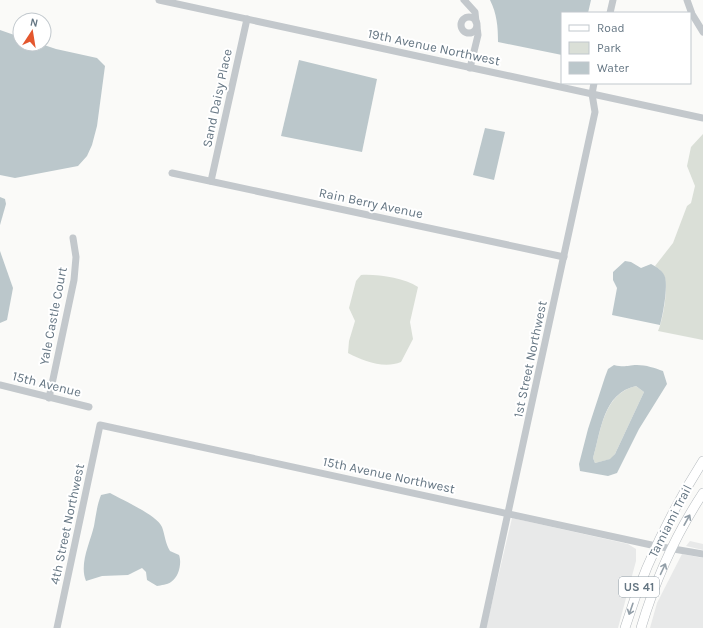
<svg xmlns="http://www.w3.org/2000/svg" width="703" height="628" viewBox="0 0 703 628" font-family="Karla,sans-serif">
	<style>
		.built { fill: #e8e9e9 }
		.green { fill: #dadfd7 }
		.water { fill: #bbc7cb; fill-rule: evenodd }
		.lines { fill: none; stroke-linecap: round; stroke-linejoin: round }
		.major-casing { stroke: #b5babe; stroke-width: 10 }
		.minor { stroke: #c3c8cc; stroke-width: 7 }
		.major { stroke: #fff; stroke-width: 9 }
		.oneway { stroke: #939fa8 }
		.labels { text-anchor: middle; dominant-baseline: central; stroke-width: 4; stroke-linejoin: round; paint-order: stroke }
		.shield { fill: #fff; stroke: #939fa8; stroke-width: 1 }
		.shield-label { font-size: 12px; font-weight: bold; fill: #657683 }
		.street-label { font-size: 13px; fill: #657683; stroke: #fff }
	</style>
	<rect width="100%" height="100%" fill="#fafaf8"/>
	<!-- built -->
	<g class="built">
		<polygon points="512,518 628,544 636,549 636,561 618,628 486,628"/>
		<polygon points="690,541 703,544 703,550 686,546"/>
		<polygon points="682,554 703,558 703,628 650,628 657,603"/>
	</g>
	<!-- green -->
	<g class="green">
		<path d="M703 134V340L658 331C663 320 668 290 665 278 663 272 659 269 655 266L673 243 687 206 691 203 695 186 687 166 691 147Z"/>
		<path d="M361 275C378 274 404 278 418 287L410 322 413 339 401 362C384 369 363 361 348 353L349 341 355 321 349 308 356 281Z"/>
		<path d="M636 386 644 392 615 454 611 459 595 463 593 458C601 431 603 394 636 386Z"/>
	</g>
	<!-- water -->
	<g class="water">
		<path d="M490 0H591L588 13H562V55L498 42C498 27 497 14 490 0Z"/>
		<polygon points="0,30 20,37 20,44 41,44 56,49 97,58 105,66 97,126 92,145 87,156 78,166 15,178 0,175"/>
		<polygon points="299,60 377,79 362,152 281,136"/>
		<polygon points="485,128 505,132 494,180 473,175"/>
		<polygon points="0,197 5,199 6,204 0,225"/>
		<polygon points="0,251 13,288 7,320 0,323"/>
		<path d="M625 261 631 262 641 268 651 264C657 267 663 271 665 277 668 287 663 315 660 325L612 315 617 288 613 280V272Z"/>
		<path d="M614 365C626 368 627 365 637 365 646 365 655 368 663 371L667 384 639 429 617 473 608 476 580 471 579 464 588 429 605 377 608 369ZM636 386 644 392 615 454 610 459 595 463 593 458C601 431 603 393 636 386Z"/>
		<path d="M110 493C122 500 157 515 162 527 165 535 165 543 170 551L179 555C182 563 179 577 171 582 167 585 161 585 157 586L147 580 146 572 142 568 128 575 102 576 86 581C79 564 90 543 94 526 96 515 97 505 101 495Z"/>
	</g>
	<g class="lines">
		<!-- major casing -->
		<g class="major-casing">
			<g id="major">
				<path d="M625 628C643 569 670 513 703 461"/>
				<path d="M641 628C655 581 676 534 703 493"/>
			</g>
		</g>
		<!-- minor -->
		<g class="minor">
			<polyline points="159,0 703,118"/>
			<polyline points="464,0 475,12 476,22"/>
			<polyline points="687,0 692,14 703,32"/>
			<polyline points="610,13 613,0"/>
			<circle cx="469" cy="25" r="8"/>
			<polyline points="470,68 478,35 477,27"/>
			<polyline points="172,173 564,257"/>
			<polyline points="211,181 247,19"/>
			<polyline points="0,385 89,407"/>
			<polyline points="49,398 74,280 76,257 73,238"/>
			<polyline points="57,628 100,425 656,546 703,554"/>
			<polyline points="483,628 595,112 592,94 594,83"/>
		</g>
		<!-- major -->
		<use href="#major" class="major"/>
	</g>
	<!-- one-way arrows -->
	<defs><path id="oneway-shaft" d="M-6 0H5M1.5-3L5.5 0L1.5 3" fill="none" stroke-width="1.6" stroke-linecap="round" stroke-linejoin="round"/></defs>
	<g class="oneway">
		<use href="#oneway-shaft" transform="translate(687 520) rotate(-61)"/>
		<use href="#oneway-shaft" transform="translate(663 569) rotate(-65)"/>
		<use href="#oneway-shaft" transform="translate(631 609) rotate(109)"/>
	</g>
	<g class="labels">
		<!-- shield labels -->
		<rect class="shield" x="619" y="577" width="40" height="20" rx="3"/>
		<g class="shield-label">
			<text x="639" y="587">US 41</text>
		</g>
		<!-- street labels -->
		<g class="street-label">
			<text transform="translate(434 47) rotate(12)">19th Avenue Northwest</text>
			<text transform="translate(217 98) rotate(-78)">Sand Daisy Place</text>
			<text transform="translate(371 203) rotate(12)">Rain Berry Avenue</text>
			<text transform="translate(53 316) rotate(-79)">Yale Castle Court</text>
			<text transform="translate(530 359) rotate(-78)">1st Street Northwest</text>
			<text transform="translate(47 384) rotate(14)">15th Avenue</text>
			<text transform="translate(389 475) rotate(12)">15th Avenue Northwest</text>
			<text transform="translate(670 521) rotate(-63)">Tamiami Trail</text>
			<text transform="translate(67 524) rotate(-78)">4th Street Northwest</text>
		</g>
	</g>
	<!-- legend -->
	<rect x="561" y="12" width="130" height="72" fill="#ffffff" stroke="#c1c8cd"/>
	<rect x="569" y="25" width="20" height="6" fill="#ffffff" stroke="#c1c8cd"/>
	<text x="597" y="32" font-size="12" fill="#657683">Road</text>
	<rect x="569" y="42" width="20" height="12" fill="#dadfd7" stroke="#c1c8cd"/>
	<text x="597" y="52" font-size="12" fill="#657683">Park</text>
	<rect x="569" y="62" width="20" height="12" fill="#bbc7cb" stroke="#c1c8cd"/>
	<text x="597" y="72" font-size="12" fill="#657683">Water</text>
	<!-- north arrow -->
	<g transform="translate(32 32) rotate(12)"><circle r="19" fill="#ffffff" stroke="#c1c8cd"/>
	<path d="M0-3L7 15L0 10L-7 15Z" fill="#e4572e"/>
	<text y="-6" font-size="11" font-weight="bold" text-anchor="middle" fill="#657683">N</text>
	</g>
</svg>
